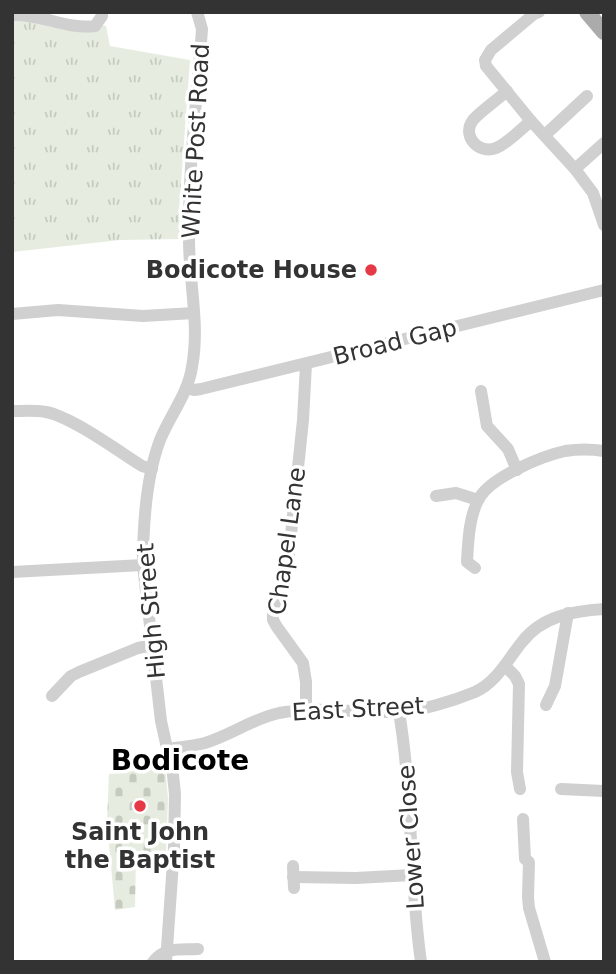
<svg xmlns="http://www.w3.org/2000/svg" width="616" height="974" viewBox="0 0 616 974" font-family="'DejaVu Sans',sans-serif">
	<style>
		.cemetery { fill: url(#cemetery-stones) }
		.park { fill: url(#park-tufts) }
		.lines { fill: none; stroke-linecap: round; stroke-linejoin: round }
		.minor { stroke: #d0d0d0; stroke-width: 12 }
		.major { stroke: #ababab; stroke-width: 16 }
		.poi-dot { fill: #e63946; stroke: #fff; stroke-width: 2.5 }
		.labels { text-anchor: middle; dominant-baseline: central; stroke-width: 7; stroke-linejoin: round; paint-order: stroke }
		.street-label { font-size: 24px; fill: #333; stroke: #fff }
		.poi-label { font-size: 24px; font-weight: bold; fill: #333; stroke: #fff; text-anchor: end }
		.quarter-label { font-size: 28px; font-weight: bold; fill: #000; stroke: #fff }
	</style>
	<defs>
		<pattern id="cemetery-stones" width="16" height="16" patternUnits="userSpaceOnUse" patternTransform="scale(1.75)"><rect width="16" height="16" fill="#e6ecdf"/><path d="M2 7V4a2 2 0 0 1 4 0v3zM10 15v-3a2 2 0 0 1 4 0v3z" fill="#c6cbc0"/></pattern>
		<pattern id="park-tufts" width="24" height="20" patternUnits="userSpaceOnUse" patternTransform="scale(1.75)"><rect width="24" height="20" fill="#e6ecdf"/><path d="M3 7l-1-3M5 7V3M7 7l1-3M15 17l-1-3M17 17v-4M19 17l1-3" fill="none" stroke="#c6cbc0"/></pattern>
	</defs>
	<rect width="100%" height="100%" fill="#fff"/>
	<!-- cemetery -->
	<polygon class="cemetery" points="165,767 168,798 166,856 136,857 135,907 115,910 107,822 109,774"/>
	<!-- park -->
	<polygon class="park" points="12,12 91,23 106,26 110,46 190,60 179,210 180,239 120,240 12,252"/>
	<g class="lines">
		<!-- minor -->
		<g class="minor">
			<polyline points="539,12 534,14 491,50 485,60 486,66 531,121 575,169 593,193 604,225"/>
			<path d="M12 15C40 13 67 30 95 26L102 16V12"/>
			<path d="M507 91C496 101 482 110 473 120 461 136 479 155 496 148 507 144 521 129 531 121"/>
			<polyline points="545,135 587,96"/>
			<polyline points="575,169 604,143"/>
			<polyline points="12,314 58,310 143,316 194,313"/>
			<polyline points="187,388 194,390 201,389 604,290"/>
			<polyline points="481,391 487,426 508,449 517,470"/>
			<path d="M12 411C23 411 35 410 46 412 72 417 118 451 142 466L152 469"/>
			<polyline points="436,496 456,493 478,500"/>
			<path d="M475 568 467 562C468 543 469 514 480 497 492 477 542 456 565 451 578 449 591 449 604 451"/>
			<polyline points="12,572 143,565"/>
			<polyline points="505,666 515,676 519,684 517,772 520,789"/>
			<polyline points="52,696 71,676 79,672 138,648 153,645"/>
			<polyline points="546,705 555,686 568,613"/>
			<polyline points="306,710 306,682 303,663 277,627 273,620 273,610 288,563 303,420 306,364"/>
			<path d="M399 712C413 794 409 879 421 962"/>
			<path d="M168 749C180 747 193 746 205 743 231 735 252 719 279 713 318 706 358 713 397 712 421 711 453 701 475 692 497 682 508 659 522 642 542 616 573 611 604 609"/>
			<polyline points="561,789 604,791"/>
			<polyline points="523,819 525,859 529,862 528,897 529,908 545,962"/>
			<polyline points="293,866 294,888"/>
			<polyline points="293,877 356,878 412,875"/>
			<path d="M153 962C166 946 179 950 198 949"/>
			<path d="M166 962 174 848 175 794 173 775 161 721 143 565C143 525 146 477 160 440 170 415 188 394 192 367 200 325 189 283 189 240 188 170 197 99 202 29L197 12"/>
		</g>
		<!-- major -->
		<polyline class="major" points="587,12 604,32"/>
	</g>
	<!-- markers -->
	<g class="poi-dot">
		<circle cx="371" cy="270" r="7"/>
		<circle cx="140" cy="806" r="7"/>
	</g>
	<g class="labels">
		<!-- street labels -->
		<g class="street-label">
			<text transform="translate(196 141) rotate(-87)">White Post Road</text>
			<text transform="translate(395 342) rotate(-14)">Broad Gap</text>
			<text transform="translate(287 541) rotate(-82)">Chapel Lane</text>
			<text transform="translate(151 611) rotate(-95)">High Street</text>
			<text transform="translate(358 709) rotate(-3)">East Street</text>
			<text transform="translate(411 837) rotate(-94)">Lower Close</text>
		</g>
		<!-- poi labels -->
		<g class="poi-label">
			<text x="357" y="270">Bodicote House</text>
			<text x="140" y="832" text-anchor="middle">Saint John<tspan x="140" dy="28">the Baptist</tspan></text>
		</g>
		<!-- quarter labels -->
		<g class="quarter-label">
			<text x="180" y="760">Bodicote</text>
		</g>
	</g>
	<!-- border -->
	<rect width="616" height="974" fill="none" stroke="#333333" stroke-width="28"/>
</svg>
